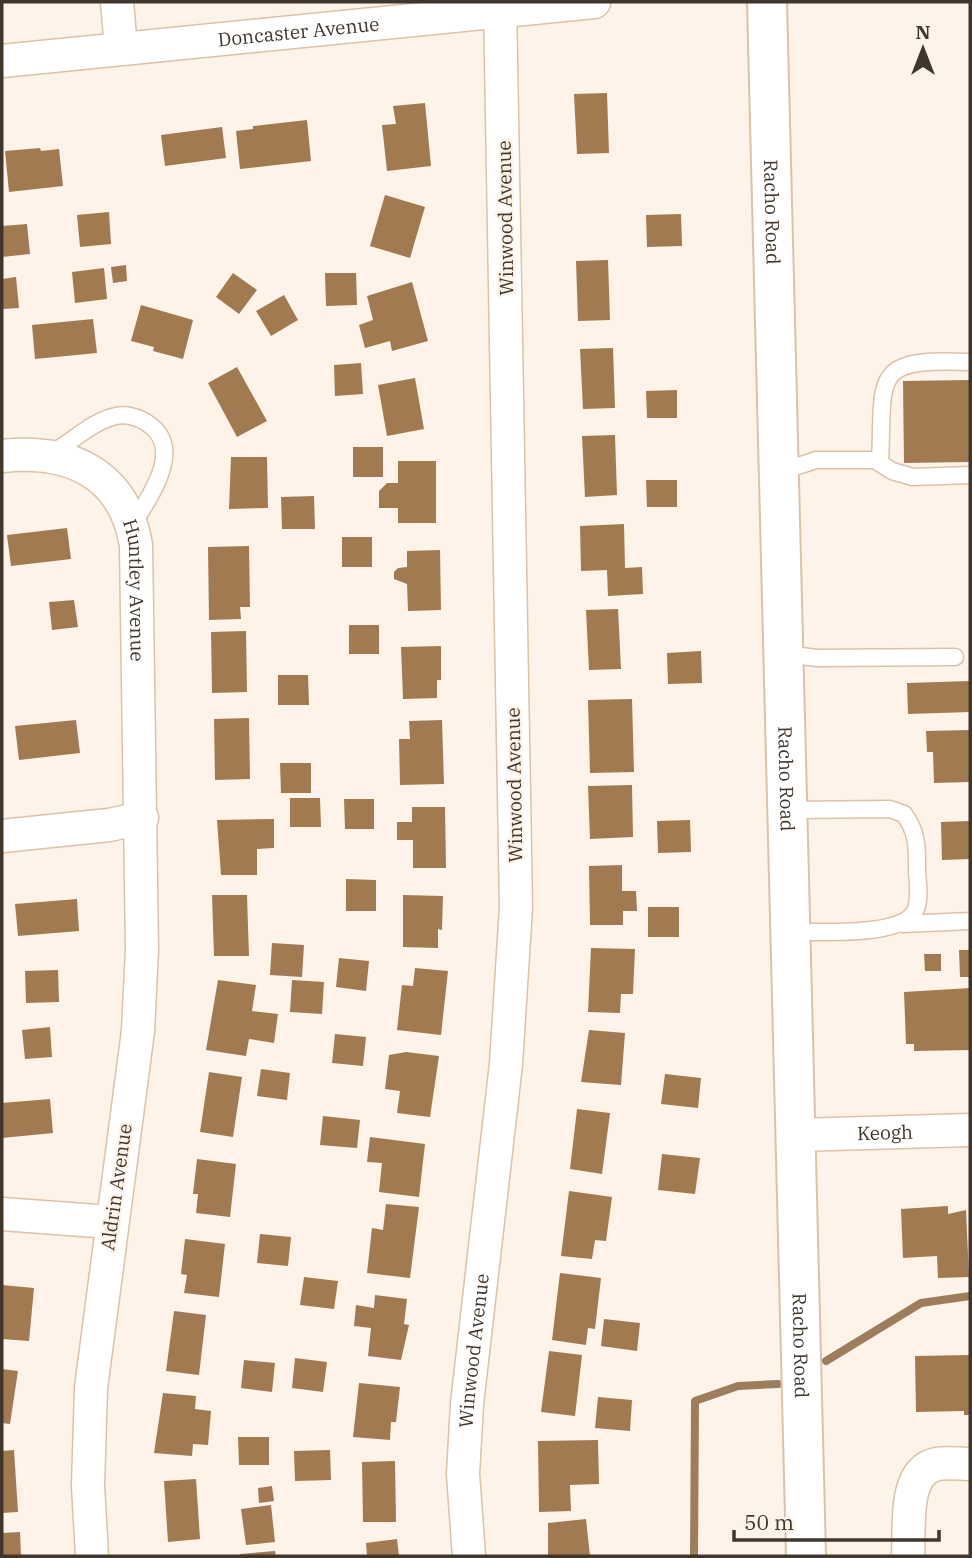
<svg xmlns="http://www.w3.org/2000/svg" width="972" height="1558" viewBox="0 0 972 1558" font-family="'IBM Plex Serif',serif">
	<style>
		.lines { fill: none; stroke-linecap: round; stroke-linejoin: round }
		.stream { stroke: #9d7d5c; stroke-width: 8 }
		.building { fill: #a27a51 }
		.lane-casing { stroke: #dbc2a9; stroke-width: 19 }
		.street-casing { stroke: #dbc2a9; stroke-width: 35 }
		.secondary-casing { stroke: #dbc2a9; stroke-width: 42 }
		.lane { stroke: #fff; stroke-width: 16 }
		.street { stroke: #fff; stroke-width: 32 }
		.secondary { stroke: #fff; stroke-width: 38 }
		.labels { text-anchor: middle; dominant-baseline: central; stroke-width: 5; stroke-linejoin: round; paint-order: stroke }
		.street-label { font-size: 19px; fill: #40362c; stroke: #fdf3e8 }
	</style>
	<rect width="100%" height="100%" fill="#fdf3e8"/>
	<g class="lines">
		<!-- stream -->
		<g class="stream">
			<polyline points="826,1361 921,1303 970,1296"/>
			<polyline points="694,1556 695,1401 738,1386 778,1384"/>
		</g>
	</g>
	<!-- building -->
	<g class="building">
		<polygon points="607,93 609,153 577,154 574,94"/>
		<polygon points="425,103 431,166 387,171 382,125 396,124 393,106"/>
		<polygon points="307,120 311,161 240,169 236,131 253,129 253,126"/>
		<polygon points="222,127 226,158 165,166 161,135"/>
		<polygon points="40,148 41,151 59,149 63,186 9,192 5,151"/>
		<polygon points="385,195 425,207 410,258 370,246"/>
		<polygon points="109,212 111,244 80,247 77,215"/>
		<polygon points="681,214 682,246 647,247 646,215"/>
		<polygon points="27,224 30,254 2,257 2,226"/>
		<polygon points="608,260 610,320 578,321 576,261"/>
		<polygon points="126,265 127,281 113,283 111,267"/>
		<polygon points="104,268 107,299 75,303 72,272"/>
		<polygon points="233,273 257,290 239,314 216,297"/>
		<polygon points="325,273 356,273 357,305 326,306"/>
		<polygon points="16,277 19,308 2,309 2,279"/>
		<polygon points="412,282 428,341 392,351 390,341 365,348 359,325 373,320 367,296"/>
		<polygon points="284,295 298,320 271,336 256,311"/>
		<polygon points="141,305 193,320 183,359 153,351 154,347 131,341"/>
		<polygon points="93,319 97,353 35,359 32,325"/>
		<polygon points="613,348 615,408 583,409 580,349"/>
		<polygon points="361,363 363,394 335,396 334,365"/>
		<polygon points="237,367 267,421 237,437 208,383"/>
		<polygon points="415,378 424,429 387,436 378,385"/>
		<polygon points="970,380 970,462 904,463 903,381"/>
		<polygon points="677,390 677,418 647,418 646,391"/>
		<polygon points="615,435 617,495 585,497 582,436"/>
		<rect x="353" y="447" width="30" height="30"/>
		<polygon points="231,457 267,457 268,508 229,509"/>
		<polygon points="398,461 436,461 436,523 398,523 398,508 379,508 379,491 387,483 398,483"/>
		<polygon points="646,480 677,480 677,507 647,507"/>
		<polygon points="314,496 315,529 282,529 281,497"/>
		<polygon points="624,524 625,568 642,567 643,594 608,596 607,570 581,571 580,526"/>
		<polygon points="67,528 71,559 11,566 7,535"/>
		<rect x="342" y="537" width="30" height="30"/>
		<polygon points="249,546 250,607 240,607 241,619 209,620 208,547"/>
		<polygon points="440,550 441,610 408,611 407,584 394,579 394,572 398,568 407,567 407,551"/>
		<polygon points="74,600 78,627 52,630 49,602"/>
		<polygon points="618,609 621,669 589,670 586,610"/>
		<rect x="349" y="625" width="30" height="29"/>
		<polygon points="246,631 247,692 212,693 211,632"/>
		<polygon points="441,646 441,680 437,680 437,698 403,699 401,647"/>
		<polygon points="701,651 702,683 668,684 667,653"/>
		<polygon points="278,675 308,675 309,705 278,705"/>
		<polygon points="970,681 970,712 908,714 907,683"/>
		<polygon points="632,699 634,772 590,773 588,700"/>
		<polygon points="249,718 250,779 215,780 214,719"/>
		<polygon points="76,720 80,753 19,760 15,726"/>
		<polygon points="442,720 444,784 400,785 399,739 410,739 409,721"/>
		<polygon points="970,730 970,782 934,783 933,752 927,752 926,731"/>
		<polygon points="280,763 311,763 311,793 281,793"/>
		<polygon points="632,785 633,837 590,839 588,786"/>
		<polygon points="290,798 320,798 321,827 290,827"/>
		<polygon points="344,799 374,799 374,829 345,829"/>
		<polygon points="412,807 445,807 446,868 413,868 413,840 397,840 397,822 412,822"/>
		<polygon points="274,819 274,848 257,849 257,875 221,875 217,820"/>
		<polygon points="690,820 691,852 658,853 657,821"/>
		<polygon points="970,821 970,859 942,860 941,822"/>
		<polygon points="622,865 622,891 636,891 637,911 623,911 623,925 590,925 589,866"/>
		<polygon points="346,879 376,880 376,911 346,911"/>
		<polygon points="212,895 247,895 249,956 214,956"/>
		<polygon points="403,895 443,896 442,930 438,929 438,948 403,947"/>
		<polygon points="77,899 79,931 18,936 15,904"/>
		<rect x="648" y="907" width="31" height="30"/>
		<polygon points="272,943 304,945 302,977 270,975"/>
		<polygon points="591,948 635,949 633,994 621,994 620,1013 588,1012"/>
		<polygon points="959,950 970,950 970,977 960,977"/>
		<polygon points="924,954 941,954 941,971 925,971"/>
		<polygon points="339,958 369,961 366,991 336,987"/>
		<polygon points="415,968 448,971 441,1035 397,1030 402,985 413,986"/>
		<polygon points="58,970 59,1002 26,1003 25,971"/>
		<polygon points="218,980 256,985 252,1011 278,1014 274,1043 249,1039 246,1056 206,1050"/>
		<polygon points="292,980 324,982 322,1014 290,1012"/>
		<polygon points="970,988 970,1050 914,1051 914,1044 906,1044 904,992"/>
		<polygon points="50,1027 52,1057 25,1059 22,1030"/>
		<polygon points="589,1030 625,1033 621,1085 581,1082"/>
		<polygon points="335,1034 366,1037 363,1066 332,1063"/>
		<polygon points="406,1052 439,1056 430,1117 397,1113 400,1091 385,1089 389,1055"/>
		<polygon points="261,1069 290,1073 287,1100 257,1096"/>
		<polygon points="209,1072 242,1077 233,1137 200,1132"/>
		<polygon points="665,1074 701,1078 698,1108 661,1104"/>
		<polygon points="50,1099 53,1133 2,1138 2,1103"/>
		<polygon points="577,1109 610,1113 602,1174 570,1169"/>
		<polygon points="323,1116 360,1120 357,1148 320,1145"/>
		<polygon points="370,1137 425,1144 419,1197 379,1192 382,1163 367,1162"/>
		<polygon points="662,1154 700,1158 695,1194 658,1190"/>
		<polygon points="197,1159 236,1164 230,1217 196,1213 198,1194 193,1194"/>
		<polygon points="569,1191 612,1197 606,1241 595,1240 592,1259 561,1256"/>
		<polygon points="386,1204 419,1207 410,1278 367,1273 372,1228 383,1230"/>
		<polygon points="948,1206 948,1214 966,1210 969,1277 938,1278 937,1256 903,1258 901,1209"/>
		<polygon points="260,1234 291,1237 288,1266 257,1263"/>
		<polygon points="185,1239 225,1244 219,1297 184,1293 187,1275 181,1274"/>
		<polygon points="560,1273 601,1278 595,1329 588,1328 586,1345 552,1340"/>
		<polygon points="304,1277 338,1281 334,1309 300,1305"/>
		<polygon points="2,1285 34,1288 29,1341 2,1339"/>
		<polygon points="375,1295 407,1299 404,1324 409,1325 401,1360 368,1356 371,1328 354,1326 356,1305 374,1308"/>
		<polygon points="174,1311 206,1315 199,1375 166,1371"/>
		<polygon points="604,1319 640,1323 637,1351 601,1346"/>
		<polygon points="549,1351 582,1355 575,1416 541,1412"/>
		<polygon points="970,1355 970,1415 964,1415 964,1411 916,1412 915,1356"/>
		<polygon points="295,1358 327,1362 323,1392 292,1388"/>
		<polygon points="244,1360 275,1363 272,1392 241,1388"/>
		<polygon points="2,1369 18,1371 10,1424 2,1423"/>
		<polygon points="359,1383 400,1387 396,1422 391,1422 390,1440 353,1437"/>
		<polygon points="163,1393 196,1396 195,1409 211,1411 208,1445 193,1444 192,1456 154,1453"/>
		<polygon points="598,1397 632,1400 630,1431 595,1428"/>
		<polygon points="238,1437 269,1437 269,1465 239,1465"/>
		<polygon points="598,1440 599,1484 570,1485 571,1511 539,1512 538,1441"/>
		<polygon points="14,1450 18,1512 2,1513 2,1451"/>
		<polygon points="330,1450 331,1480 295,1481 294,1451"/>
		<polygon points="395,1461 396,1522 363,1522 362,1462"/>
		<polygon points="196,1479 200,1539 168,1542 164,1481"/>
		<polygon points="272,1486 274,1501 259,1503 258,1488"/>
		<polygon points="271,1505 275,1542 246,1545 241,1509"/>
		<polygon points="586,1519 590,1556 548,1556 548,1523"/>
		<polygon points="20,1532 21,1556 2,1556 2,1533"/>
		<polygon points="397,1539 399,1556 367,1556 366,1543"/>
		<polygon points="275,1551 276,1556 240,1556 240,1554"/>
	</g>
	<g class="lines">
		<!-- lane casing -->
		<g class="lane-casing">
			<g id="lane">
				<path d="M50 454C71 443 92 421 116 416 126 414 139 417 147 423 186 448 149 497 133 524"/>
				<path d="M880 463C884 375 870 358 970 362"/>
				<polyline points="780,472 816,460 875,460 892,471 913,477 970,475"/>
				<polyline points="785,654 817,658 955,657"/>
				<path d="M789 810 890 809 904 814C918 833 917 848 917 871 918 883 920 897 916 909 905 938 819 931 792 932"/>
				<polyline points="902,924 970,921"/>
			</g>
		</g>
		<!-- street casing -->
		<g class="street-casing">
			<g id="street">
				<polyline points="117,2 121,48"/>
				<path id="s1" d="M2 61 594 2"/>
				<path id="s2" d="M2 456C70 449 124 473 136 545L142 949 138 1031 91 1388 88 1486 92 1556"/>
				<polyline points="2,836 109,825 142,818"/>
				<path id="s3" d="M797 1135 970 1130"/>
				<polyline points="2,1214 110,1222"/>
				<path id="s4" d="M469 1556 463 1474 467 1404 506 1064 516 907 500 2"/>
				<path d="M908 1556C910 1529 902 1471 937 1464 947 1462 960 1464 970 1464"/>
			</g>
		</g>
		<!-- secondary casing -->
		<g class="secondary-casing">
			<g id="secondary">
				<path id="s5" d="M767 2 806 1556"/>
			</g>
		</g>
		<!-- lane -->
		<use href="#lane" class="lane"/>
		<!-- street -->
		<use href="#street" class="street"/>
		<!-- secondary -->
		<use href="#secondary" class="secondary"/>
	</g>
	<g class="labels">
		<!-- street labels -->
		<g class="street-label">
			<text stroke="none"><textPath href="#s1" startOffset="298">Doncaster Avenue</textPath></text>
			<text stroke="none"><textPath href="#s5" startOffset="210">Racho Road</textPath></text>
			<text transform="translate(505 218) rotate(-91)">Winwood Avenue</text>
			<text stroke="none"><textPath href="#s2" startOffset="226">Huntley Avenue</textPath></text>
			<text stroke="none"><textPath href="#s5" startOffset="777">Racho Road</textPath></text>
			<text transform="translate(514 785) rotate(-91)">Winwood Avenue</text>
			<text stroke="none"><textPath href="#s3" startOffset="88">Keogh</textPath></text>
			<text transform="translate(116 1187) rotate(-82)">Aldrin Avenue</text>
			<text stroke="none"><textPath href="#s5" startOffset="1344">Racho Road</textPath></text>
			<text stroke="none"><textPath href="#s4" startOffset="206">Winwood Avenue</textPath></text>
		</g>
	</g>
	<!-- border -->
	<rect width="972" height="1558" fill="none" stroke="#40362c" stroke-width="7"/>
	<!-- north arrow -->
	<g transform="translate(923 49)" stroke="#fdf3e8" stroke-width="5" paint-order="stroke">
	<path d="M0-5L12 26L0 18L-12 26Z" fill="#40362c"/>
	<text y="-10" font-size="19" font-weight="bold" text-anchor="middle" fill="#40362c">N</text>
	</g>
	<!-- scale -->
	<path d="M734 1530v10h205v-10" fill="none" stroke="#40362c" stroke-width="3.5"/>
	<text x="744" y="1530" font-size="21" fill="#40362c" stroke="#fdf3e8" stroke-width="5" paint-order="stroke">50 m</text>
</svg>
